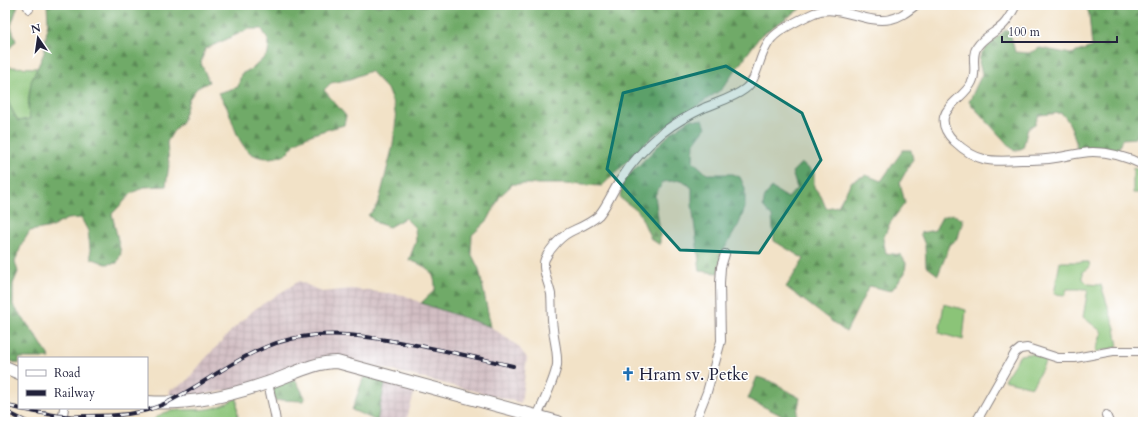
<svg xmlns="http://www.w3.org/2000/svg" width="1148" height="427" viewBox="0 0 1148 427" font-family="Cardo,serif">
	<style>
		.industrial { fill: url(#industrial-grid) }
		.grass { fill: #8bc478; stroke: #56735a }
		.forest { fill: url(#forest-firs); stroke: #496652 }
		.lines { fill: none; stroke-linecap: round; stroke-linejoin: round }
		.street-casing { stroke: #8a8281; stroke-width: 10 }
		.secondary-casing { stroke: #8a8281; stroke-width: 14 }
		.street { stroke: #fff; stroke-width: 8 }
		.secondary { stroke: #fff; stroke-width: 12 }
		.rail-casing { stroke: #22223b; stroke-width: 4 }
		.rail { stroke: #fff; stroke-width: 2.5; stroke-dasharray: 8; stroke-linecap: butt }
		.marked { fill: #0f766e; fill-opacity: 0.2; stroke: #0f766e; stroke-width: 3; stroke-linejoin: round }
		.labels { text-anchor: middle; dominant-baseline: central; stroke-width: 3; stroke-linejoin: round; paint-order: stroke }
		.poi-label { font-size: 17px; fill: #22223b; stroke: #fff; text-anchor: start }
	</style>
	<defs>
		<pattern id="industrial-grid" width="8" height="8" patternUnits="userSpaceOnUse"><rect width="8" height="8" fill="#d2bec3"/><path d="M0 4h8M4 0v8" fill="none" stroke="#b4a3a8"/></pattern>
		<pattern id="forest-firs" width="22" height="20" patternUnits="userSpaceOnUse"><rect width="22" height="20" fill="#70aa68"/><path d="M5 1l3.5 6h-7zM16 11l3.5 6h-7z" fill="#5c8a57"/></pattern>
	</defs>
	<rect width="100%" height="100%" fill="#fff"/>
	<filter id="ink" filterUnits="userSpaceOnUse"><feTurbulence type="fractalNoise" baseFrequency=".025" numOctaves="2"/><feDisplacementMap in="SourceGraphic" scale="8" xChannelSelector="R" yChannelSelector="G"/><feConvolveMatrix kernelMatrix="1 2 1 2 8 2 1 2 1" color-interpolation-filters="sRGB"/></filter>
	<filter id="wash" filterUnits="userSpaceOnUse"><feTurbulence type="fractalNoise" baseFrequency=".012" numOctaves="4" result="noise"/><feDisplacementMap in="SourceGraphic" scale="16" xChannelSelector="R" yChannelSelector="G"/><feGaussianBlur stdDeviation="0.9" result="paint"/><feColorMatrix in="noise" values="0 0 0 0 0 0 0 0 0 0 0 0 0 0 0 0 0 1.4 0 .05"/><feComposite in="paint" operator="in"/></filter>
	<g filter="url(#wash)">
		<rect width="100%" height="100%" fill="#f2e2c7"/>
		<!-- industrial -->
		<g class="industrial">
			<polygon points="299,281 322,292 352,289 404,295 421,303 491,327 518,346 527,358 521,403 350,360 237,389 193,396 169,397 170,390 186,382 204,360 232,330 255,309"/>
			<polygon points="386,380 416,386 406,422 376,422"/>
		</g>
		<!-- grass -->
		<g class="grass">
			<path d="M8 67 37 68C30 84 26 101 30 119L18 121 9 104Z"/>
			<polygon points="1133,168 1143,171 1143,193 1133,193"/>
			<polygon points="1060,262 1089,262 1090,267 1083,272 1083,279 1088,284 1101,285 1115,328 1118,347 1095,352 1102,332 1083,317 1088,289 1067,289 1065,295 1054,294"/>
			<polygon points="944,304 966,310 963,340 939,333"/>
			<polygon points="1026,354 1032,354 1047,359 1032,387 1004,380 1020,355"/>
			<path d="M237 398 238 422H152C165 403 198 414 217 407 224 405 231 401 237 398Z"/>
		</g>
		<!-- forest -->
		<g class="forest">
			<polygon points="5,5 18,5 11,26 16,41 8,50 5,61"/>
			<path d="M47 5H806L761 35 722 89 654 135 602 186 565 184H513L500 196 488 220 472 235 471 253 479 269 491 327 421 303 435 290C436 271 426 266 409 260L416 241 415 228 405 218 389 227 377 223 368 215 375 209 380 197 393 145 396 119 394 106 387 89 370 71 350 79 331 83 324 90 346 116 344 125C330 129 308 134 297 142 293 145 291 150 287 153 273 161 252 160 243 145 236 135 233 123 229 112 226 105 222 99 218 93L238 87 241 74 253 68 268 54 269 42 262 29H249L205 49 201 63 209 82 197 88 189 99 182 122 173 132 167 142 169 165 166 186 144 187 132 193 112 214 121 253 117 263 106 264 91 258 88 231 81 218 67 219 52 227 30 231 22 244 15 261 18 272 13 284V305L37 337 50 358H19V364L5 359V63L8 67 9 104 18 121 30 119 28 108 31 82 44 53 48 21Z"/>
			<path d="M1086 5H1143V133L1139 131 1136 138 1122 139 1117 153 1098 147 1077 150C1075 136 1071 122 1061 113L1039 115 1035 124 1028 128 1023 148 1014 151 969 102 982 74 979 62 981 53 1005 30 1010 32 1015 52 1029 53 1040 48 1071 54 1092 47 1089 14Z"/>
			<polygon points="691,119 702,120 706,127 694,143 693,161 707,174 732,174 740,177 745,188 745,208 739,224 722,253 718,273 700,271 692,204 692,188 682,180 663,182 655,195 660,233 660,245 651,239 639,212 620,198 621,186 627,177 671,133"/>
			<polygon points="903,150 911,150 913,159 900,182 905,203 890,223 883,239 886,253 901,255 906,263 905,273 891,291 869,286 846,332 786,287 804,259 774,241 772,217 763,206 765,195 772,188 788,198 797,188 792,172 801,163 814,172 814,187 821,196 826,208 838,206 852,181 866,175 881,181"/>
			<polygon points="953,214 963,220 958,238 950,245 938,275 926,266 925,245 920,233 935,230 942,217"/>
			<polygon points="364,376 386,380 377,421 352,410"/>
			<polygon points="757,377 771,381 800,398 795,422 748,399"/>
			<polygon points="295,379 305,397 303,401 281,400 275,401 272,387"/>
		</g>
	</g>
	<g filter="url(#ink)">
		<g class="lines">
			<!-- street casing -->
			<g class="street-casing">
				<g id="street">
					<polyline points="27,5 29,9"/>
					<path d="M1016 5C1012 12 1009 19 1003 25 995 33 983 37 977 47 970 58 978 70 972 82 966 95 948 103 944 117 942 127 948 135 954 141 977 163 992 162 1021 160 1032 160 1044 160 1055 158 1067 156 1081 152 1093 152 1110 152 1129 158 1143 165"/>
					<polyline points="268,383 275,415 276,422"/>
					<polyline points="1106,415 1109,422"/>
					<path d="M537 416C544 401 554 381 557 365 558 352 554 341 553 329 551 317 552 305 551 294 549 285 541 267 545 259 551 247 562 235 574 230 583 226 592 222 599 215 608 204 613 190 621 179 631 163 648 145 662 133 675 123 689 115 704 108 718 102 733 98 745 89 756 81 758 63 764 51 766 47 769 41 772 38 780 29 803 18 814 13 840 3 865 25 891 19 901 17 908 11 916 5"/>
					<polyline points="62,422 64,408"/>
					<polyline points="695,422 707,392 721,341 720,283 721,267 725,254"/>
					<polyline points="976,422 1015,353 1020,349 1027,348 1058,358 1075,358 1113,351 1143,351"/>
				</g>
			</g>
			<!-- secondary casing -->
			<g class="secondary-casing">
				<g id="secondary">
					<polyline points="5,367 19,373"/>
					<path d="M147 402C187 405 229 396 267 383 290 376 312 362 337 362L558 422"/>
				</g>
			</g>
			<!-- street -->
			<use href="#street" class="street"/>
			<!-- secondary -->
			<use href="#secondary" class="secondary"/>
			<!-- rail casing -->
			<g class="rail-casing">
				<g id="rail">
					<path d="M8 406C26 410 43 414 62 416 70 417 80 416 89 416 115 416 141 415 166 403 211 381 249 345 301 337 336 331 370 337 404 343 440 349 477 358 513 366"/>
					<polyline points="5,411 27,422"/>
				</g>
			</g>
			<!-- rail -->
			<use href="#rail" class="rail"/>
		</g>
	</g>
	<!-- marked area -->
	<path class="marked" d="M726 66 802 113 821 160 759 253 680 250 607 169 623 93Z"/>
	<!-- icons -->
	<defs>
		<g id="church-bare" transform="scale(1.08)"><path d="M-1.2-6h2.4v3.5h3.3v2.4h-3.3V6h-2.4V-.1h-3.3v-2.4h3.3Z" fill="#1f6fb2" stroke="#fff" stroke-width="2.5" paint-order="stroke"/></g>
	</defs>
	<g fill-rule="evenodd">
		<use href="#church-bare" x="628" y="374"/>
	</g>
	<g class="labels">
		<!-- poi labels -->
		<g class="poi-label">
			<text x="639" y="374">Hram sv. Petke</text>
		</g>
	</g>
	<!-- margin -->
	<rect width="1148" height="427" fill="none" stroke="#fff" stroke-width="20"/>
	<!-- legend -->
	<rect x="18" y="357" width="130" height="52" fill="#ffffff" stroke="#a7a7b1"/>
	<rect x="26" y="370" width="20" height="6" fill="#ffffff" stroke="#a7a7b1"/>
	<text x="54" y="377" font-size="12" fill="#22223b">Road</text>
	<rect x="26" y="390" width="20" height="6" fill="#22223b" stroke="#a7a7b1"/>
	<text x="54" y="397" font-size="12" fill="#22223b">Railway</text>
	<!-- north arrow -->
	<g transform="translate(38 38) rotate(347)" stroke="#ffffff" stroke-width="3" paint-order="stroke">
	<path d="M0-3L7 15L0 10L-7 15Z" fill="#22223b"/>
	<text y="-6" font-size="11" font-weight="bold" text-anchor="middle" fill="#22223b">N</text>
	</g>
	<!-- scale -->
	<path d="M1002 36v6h115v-6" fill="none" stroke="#22223b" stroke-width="2"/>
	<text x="1008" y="36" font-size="12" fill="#22223b" stroke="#ffffff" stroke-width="3" paint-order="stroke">100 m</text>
</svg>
